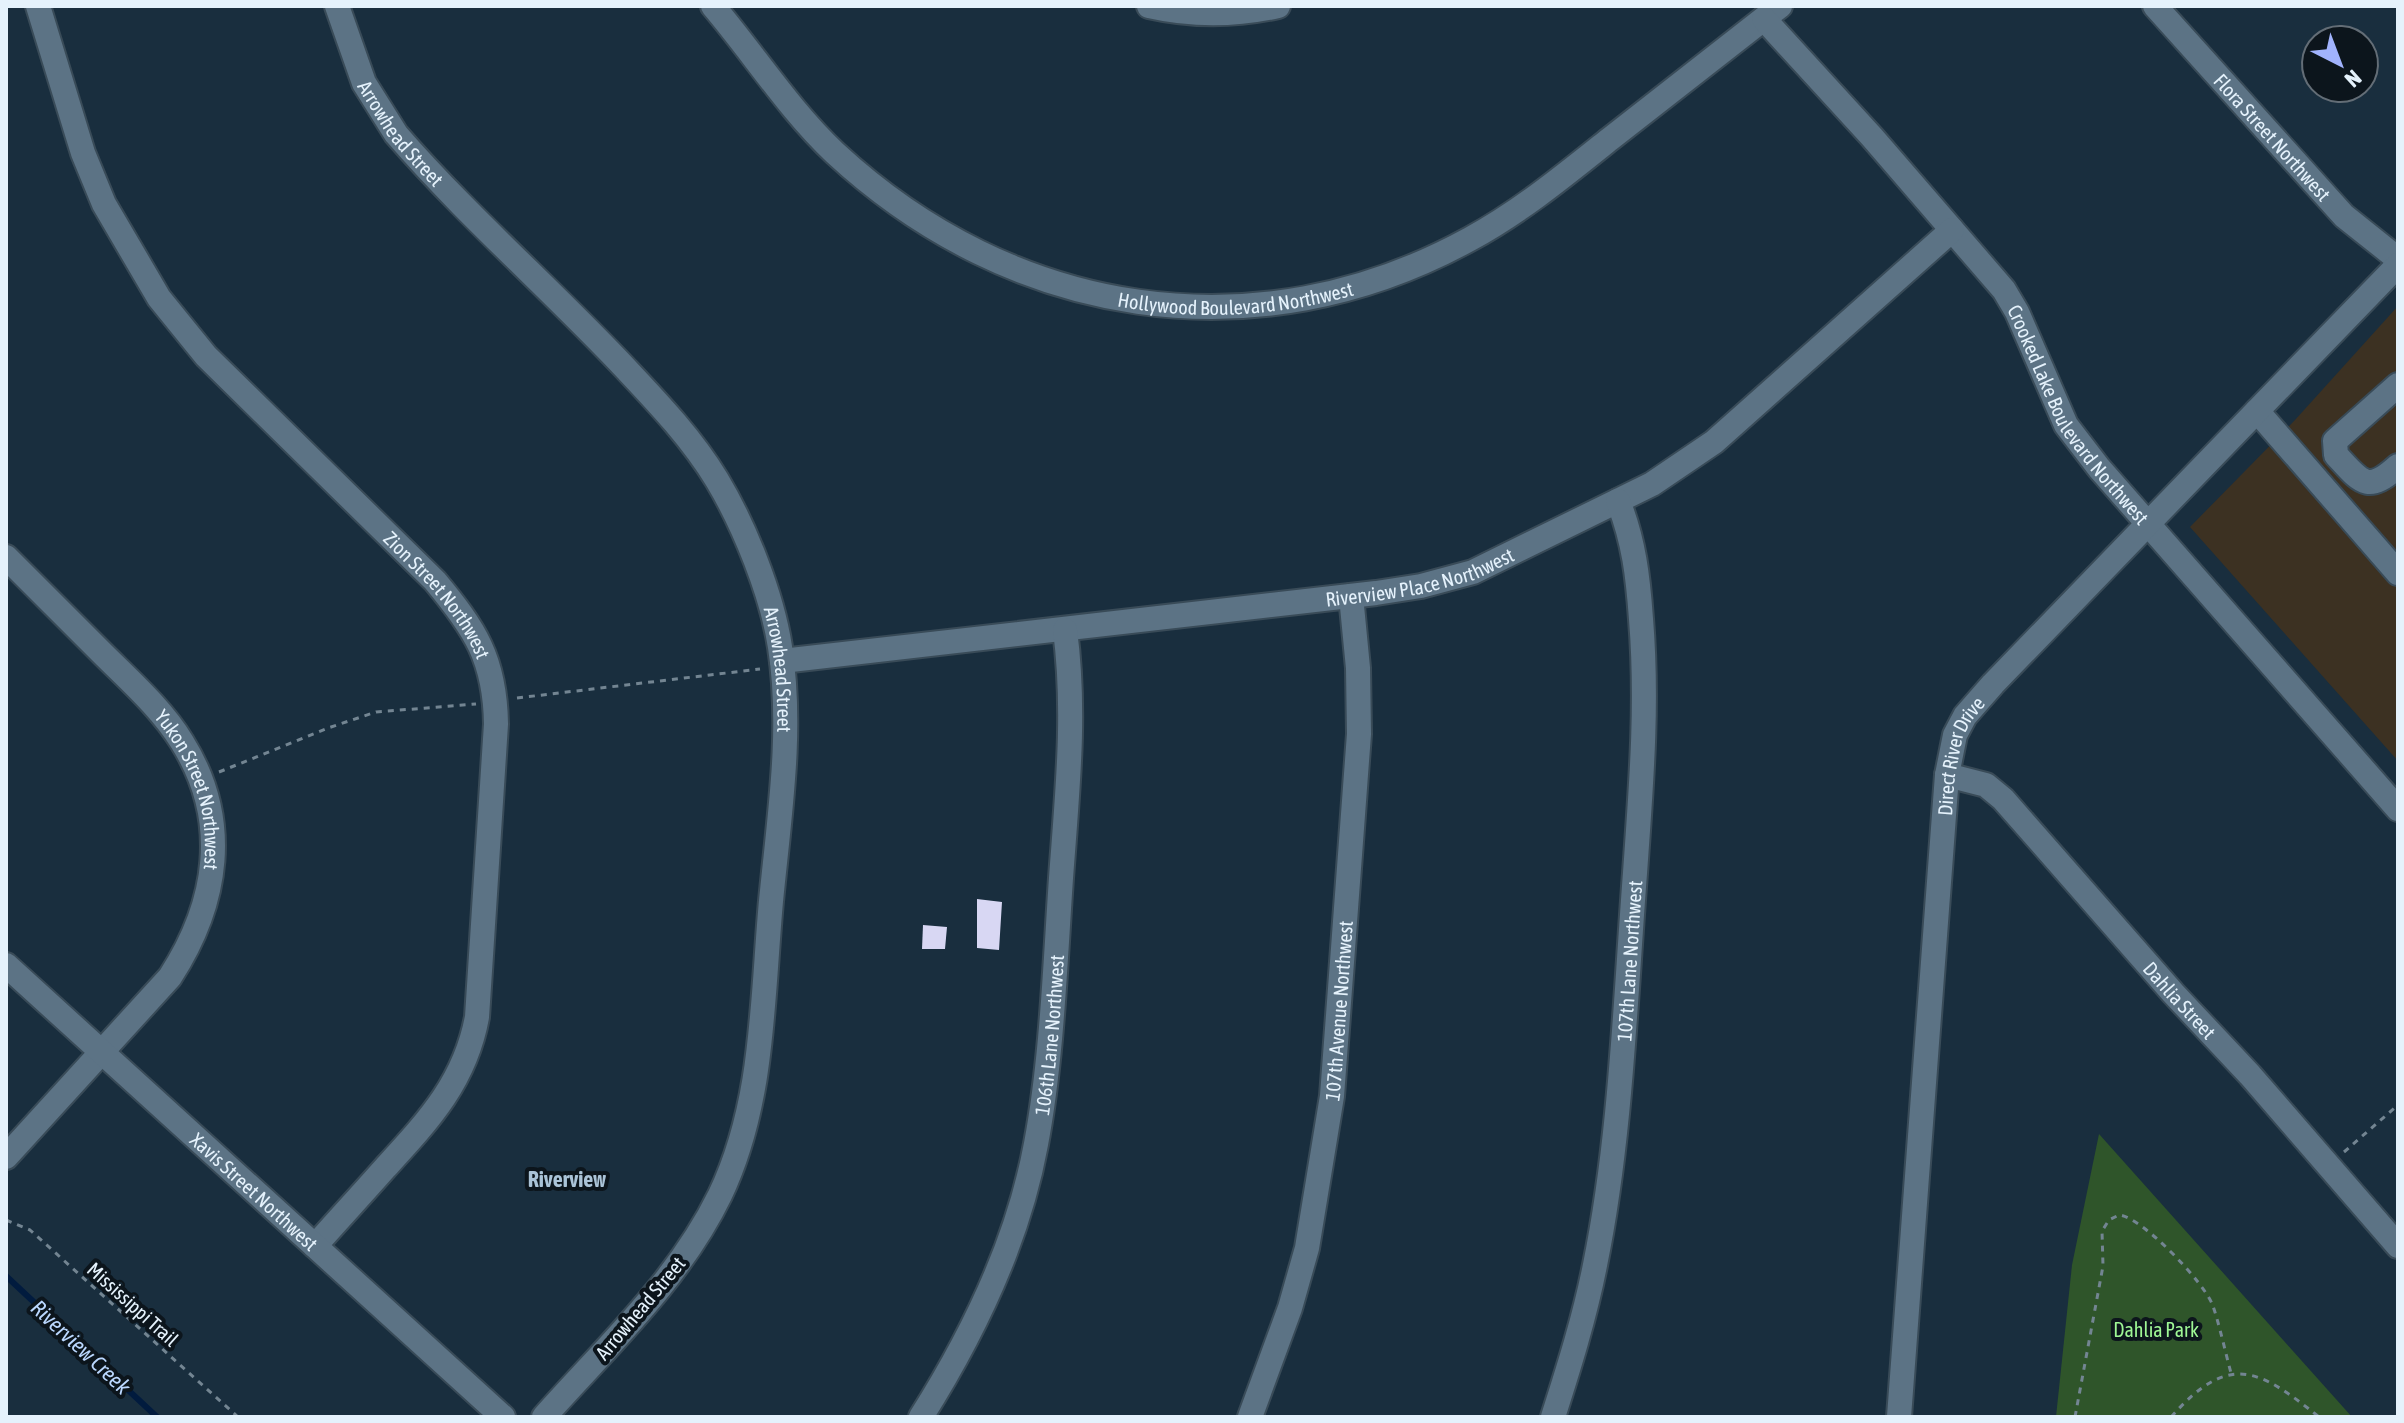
<svg xmlns="http://www.w3.org/2000/svg" width="2404" height="1423" viewBox="0 0 2404 1423" font-family="'Asap Condensed',sans-serif">
	<style>
		.education { fill: #3c3122 }
		.green { fill: #2f552a }
		.lines { fill: none; stroke-linecap: round; stroke-linejoin: round }
		.stream { stroke: #011b3e; stroke-width: 6 }
		.building { fill: #d8d7f3 }
		.minor-casing { stroke: #394b58; stroke-width: 28 }
		.path { stroke: #738592; stroke-width: 3; stroke-dasharray: 6 6; stroke-linecap: butt }
		.minor { stroke: #5c7385; stroke-width: 24 }
		.labels { text-anchor: middle; dominant-baseline: central; stroke-width: 8; stroke-linejoin: round; paint-order: stroke }
		.street-label { font-size: 20px; fill: #e5f2fc; stroke: #0c151c }
		.park-label { font-size: 20px; fill: #9ff795; stroke: #0c151c }
		.neighbourhood-label { font-size: 22px; font-weight: bold; fill: #aac3d7; stroke: #0c151c }
		.water-label { font-size: 22px; font-style: italic; fill: #bad7fe; stroke: #0c151c }
	</style>
	<rect width="100%" height="100%" fill="#192e3e"/>
	<!-- education -->
	<polygon class="education" points="2398,306 2398,761 2190,527 2295,420"/>
	<!-- green -->
	<polygon class="green" points="2099,1134 2352,1417 2056,1417 2072,1265"/>
	<g class="lines">
		<!-- stream -->
		<polyline class="stream" points="6,1276 157,1417"/>
	</g>
	<!-- building -->
	<g class="building">
		<polygon points="977,899 1002,902 999,950 977,948"/>
		<polygon points="923,925 947,927 945,949 922,949"/>
	</g>
	<g class="lines">
		<!-- minor casing -->
		<g class="minor-casing">
			<g id="minor">
				<path id="s1" d="M38 6 83 153 104 204 159 298 206 356 435 581C475 629 495 659 496 724L477 1017C465 1082 428 1121 385 1168 362 1194 338 1220 315 1246"/>
				<path id="s2" d="M337 6 364 83 396 134C468 217 552 290 627 370 659 404 692 439 717 480 744 525 772 594 780 647 793 731 779 818 771 901 762 1000 764 1103 720 1195 678 1281 607 1346 544 1417"/>
				<path id="s3" d="M713 6C753 53 790 111 835 153 1012 317 1255 357 1470 239 1520 212 1565 175 1610 139 1666 95 1723 51 1780 6"/>
				<path d="M1149 6C1193 16 1233 16 1278 6"/>
				<path id="s4" d="M2155 6 2344 216 2398 259"/>
				<path id="s5" d="M1764 19 1872 137 2004 290 2017 312 2066 425 2099 468 2398 809"/>
				<path d="M2398 385 2335 441 2336 455C2361 482 2367 494 2398 466"/>
				<polyline points="2257,411 2398,573"/>
				<path id="s6" d="M6 557C38 589 69 620 101 652 129 680 161 708 182 742 231 820 218 903 170 977L6 1157"/>
				<path id="s7" d="M782 661 1376 593 1421 586 1473 572 1652 484 1714 442 1952 230"/>
				<path id="s8" d="M1947 775 1986 785 2003 799 2173 993 2250 1075 2398 1246"/>
				<path id="s9" d="M6 965 503 1417"/>
				<path id="s10" d="M921 1417C974 1333 1018 1242 1036 1144 1052 1059 1055 966 1061 878 1067 795 1076 713 1065 630"/>
				<path id="s11" d="M1250 1417 1290 1308 1307 1248 1332 1096 1359 734 1358 668 1351 596"/>
				<path id="s12" d="M1553 1417C1569 1367 1585 1316 1595 1265 1621 1137 1625 1004 1635 873 1641 788 1648 705 1641 619 1638 577 1634 541 1618 501"/>
				<path id="s13" d="M1899 1417 1947 775 1955 735 1965 716 1993 684 2398 265"/>
			</g>
		</g>
		<!-- path -->
		<g class="path">
			<polyline points="517,698 760,669"/>
			<polyline points="219,772 328,728 376,712 476,704"/>
			<polyline points="2344,1152 2398,1105"/>
			<polyline points="6,1220 30,1230 238,1417"/>
			<path d="M2075 1417 2103 1266 2102 1231 2109 1220 2119 1215C2142 1217 2205 1283 2213 1306 2220 1327 2225 1351 2231 1373"/>
			<path d="M2171 1417C2229 1352 2258 1368 2319 1417"/>
		</g>
		<!-- minor -->
		<use href="#minor" class="minor"/>
	</g>
	<g class="labels">
		<!-- street labels -->
		<g class="street-label">
			<text stroke="none"><textPath href="#s2" startOffset="144">Arrowhead Street</textPath></text>
			<text stroke="none"><textPath href="#s4" startOffset="176">Flora Street Northwest</textPath></text>
			<text stroke="none"><textPath href="#s3" startOffset="632">Hollywood Boulevard Northwest</textPath></text>
			<text stroke="none"><textPath href="#s5" startOffset="508">Crooked Lake Boulevard Northwest</textPath></text>
			<text stroke="none"><textPath href="#s7" startOffset="644">Riverview Place Northwest</textPath></text>
			<text stroke="none"><textPath href="#s1" startOffset="726">Zion Street Northwest</textPath></text>
			<text stroke="none"><textPath href="#s2" startOffset="816">Arrowhead Street</textPath></text>
			<text stroke="none"><textPath href="#s13" startOffset="666">Direct River Drive</textPath></text>
			<text stroke="none"><textPath href="#s6" startOffset="304">Yukon Street Northwest</textPath></text>
			<text stroke="none"><textPath href="#s12" startOffset="464">107th Lane Northwest</textPath></text>
			<text stroke="none"><textPath href="#s8" startOffset="330">Dahlia Street</textPath></text>
			<text stroke="none"><textPath href="#s11" startOffset="418">107th Avenue Northwest</textPath></text>
			<text stroke="none"><textPath href="#s10" startOffset="408">106th Lane Northwest</textPath></text>
			<text stroke="none"><textPath href="#s9" startOffset="336">Xavis Street Northwest</textPath></text>
			<text transform="translate(133 1304) rotate(42)">Mississippi Trail</text>
			<text transform="translate(640 1308) rotate(-50)">Arrowhead Street</text>
		</g>
		<!-- park labels -->
		<g class="park-label">
			<text x="2156" y="1329">Dahlia Park</text>
		</g>
		<!-- neighbourhood labels -->
		<g class="neighbourhood-label">
			<text x="567" y="1179">Riverview</text>
		</g>
		<!-- water labels -->
		<g class="water-label">
			<text transform="translate(81 1347) rotate(43)">Riverview Creek</text>
		</g>
	</g>
	<!-- border -->
	<rect width="2404" height="1423" fill="none" stroke="#e5f2fc" stroke-width="16"/>
	<!-- north arrow -->
	<g transform="translate(2340 64) rotate(138)"><circle r="38" fill="#0c151c" stroke="#636d76" stroke-width="2"/>
	<path d="M0-6L14 30L0 20L-14 30Z" fill="#a1b3fd"/>
	<text y="-12" font-size="22" font-weight="bold" text-anchor="middle" fill="#e5f2fc">N</text>
	</g>
</svg>
